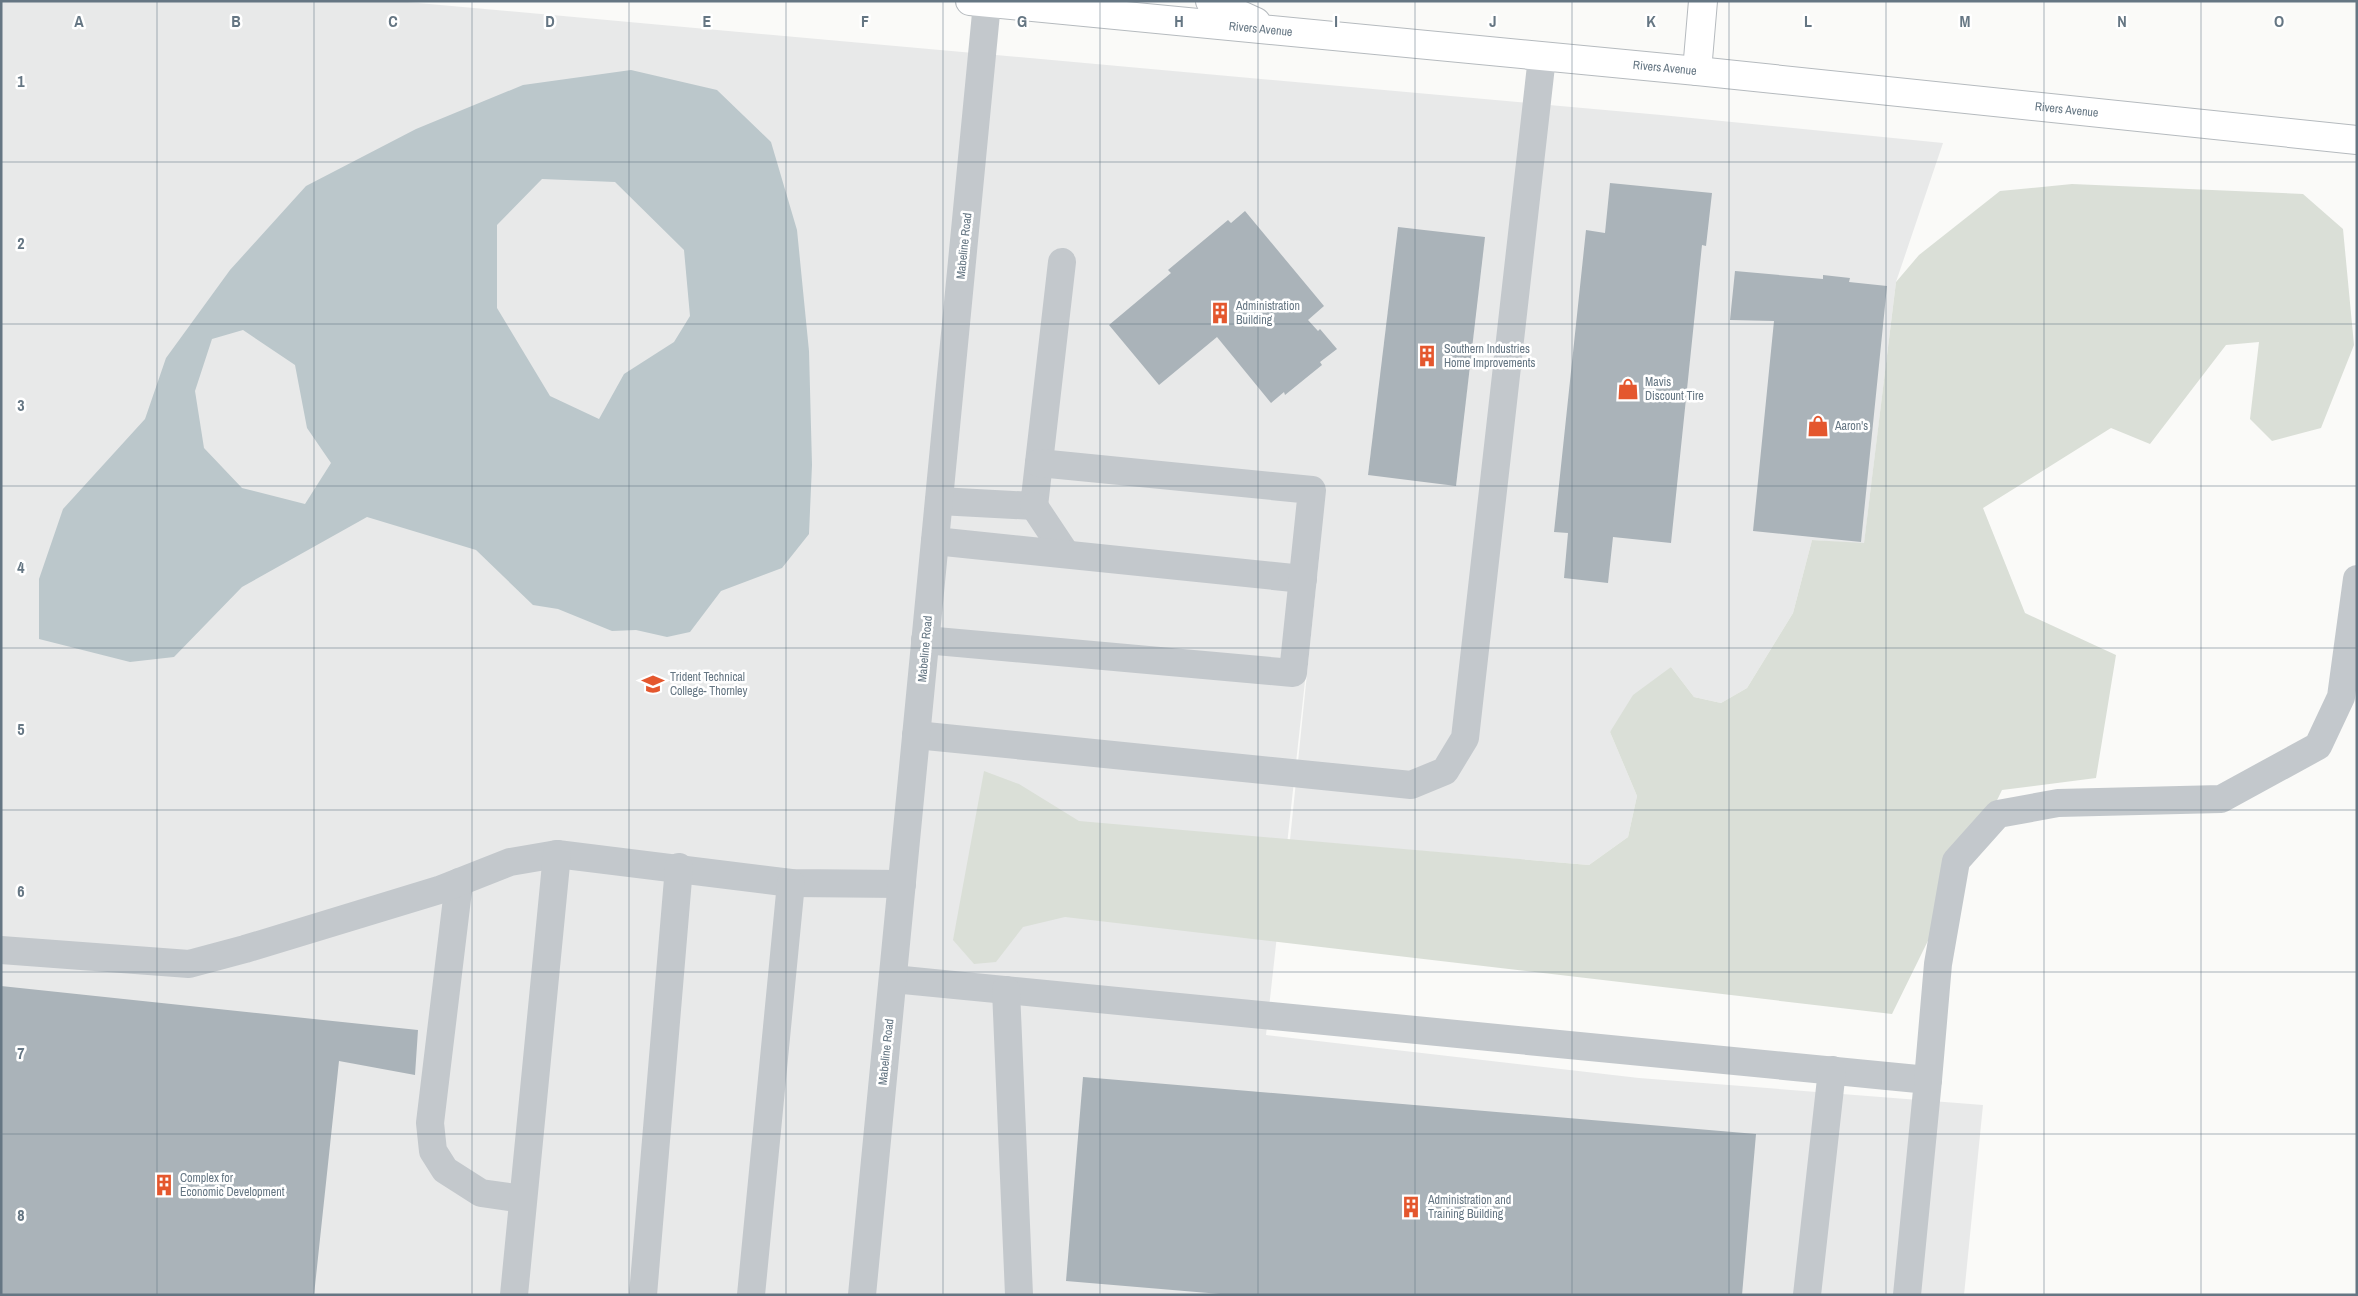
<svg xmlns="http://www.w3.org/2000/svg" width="2358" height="1296" viewBox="0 0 2358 1296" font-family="'Archivo Narrow',sans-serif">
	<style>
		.built { fill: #e8e9e9 }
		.green { fill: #dadfd7 }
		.water { fill: #bbc7cb; fill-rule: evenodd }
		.building { fill: #aab3b9 }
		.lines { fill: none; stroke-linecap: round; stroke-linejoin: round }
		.major-casing { stroke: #b5babe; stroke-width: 30 }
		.minor { stroke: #c3c8cc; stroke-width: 28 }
		.major { stroke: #fff; stroke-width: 28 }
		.grid { fill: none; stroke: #657683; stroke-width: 1; stroke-opacity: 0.55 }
		.labels { text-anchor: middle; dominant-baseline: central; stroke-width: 5; stroke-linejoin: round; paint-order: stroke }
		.street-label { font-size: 12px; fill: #657683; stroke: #fff }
		.poi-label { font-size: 12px; fill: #657683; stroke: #fff; text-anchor: start }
		.grid-label { font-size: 16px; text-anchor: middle; font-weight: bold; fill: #657683; stroke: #fff; stroke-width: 5; stroke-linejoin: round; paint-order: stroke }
	</style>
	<rect width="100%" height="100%" fill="#fafaf8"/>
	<!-- built -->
	<polygon class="built" points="1,1 396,1 1661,115 1943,143 1896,282 1864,544 1812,540 1793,613 1747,688 1721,703 1694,697 1671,667 1610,732 1637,796 1628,837 1589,865 1290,840 1322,527 1266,1035 1639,1078 1983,1105 1964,1295 1,1295"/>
	<!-- green -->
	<polygon class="green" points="2072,184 2303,194 2343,229 2354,345 2321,428 2272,441 2250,419 2259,342 2226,345 2150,444 2111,428 1983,508 2025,613 2116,655 2096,778 2002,790 1892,1014 1065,917 1023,927 996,962 974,964 953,940 984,771 1019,784 1079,821 1589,865 1628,837 1637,796 1610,732 1633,695 1671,667 1694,697 1721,703 1747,688 1793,613 1812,540 1864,543 1896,282 1919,255 2000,191"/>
	<!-- water -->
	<path class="water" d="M631 70 717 90 771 142 797 230 809 351 812 465 809 534 782 568 721 591 690 632 667 637 636 630 612 631 558 609 533 605 476 550 367 517 242 587 174 657 130 662 39 639V579L63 509 145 419 166 358 230 270 306 186 416 129 523 85ZM542 179 615 182 684 250 690 316 674 342 624 374 599 419 550 396 497 308V225ZM243 330 295 365 307 428 331 463 305 504 242 488 204 448 195 391 212 339Z"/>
	<!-- building -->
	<g class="building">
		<polygon points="1610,183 1712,193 1706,246 1702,245 1671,543 1613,537 1608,583 1564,578 1568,533 1554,532 1586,230 1605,233"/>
		<polygon points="1245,211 1324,306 1308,320 1318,331 1320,329 1337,349 1320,362 1322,365 1285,395 1284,392 1271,403 1217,337 1159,385 1109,325 1171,273 1168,270 1228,220 1231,223"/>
		<polygon points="1398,227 1485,237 1456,486 1368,475"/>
		<polygon points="1735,271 1823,279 1823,275 1850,278 1849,282 1887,286 1861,542 1753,531 1774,321 1730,320"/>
		<polygon points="1,986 418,1030 415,1075 339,1061 314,1295 1,1295"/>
		<polygon points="1083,1077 1756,1134 1742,1295 1232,1295 1066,1281"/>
	</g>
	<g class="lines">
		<!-- major casing -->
		<g class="major-casing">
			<g id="major">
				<path id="s1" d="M970 1 1697 71 2357 140"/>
				<polyline points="1210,1 1256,22"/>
				<polyline points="1697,71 1703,1"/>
			</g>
		</g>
		<!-- minor -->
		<g class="minor">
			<polyline points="939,501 1034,506 1062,262"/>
			<polyline points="1034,506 1066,554"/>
			<polyline points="935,541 1303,579"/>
			<polyline points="925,640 1293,673 1312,490 1039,463"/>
			<polyline points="916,735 1411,785 1445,771 1465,738 1542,57"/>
			<polyline points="459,882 430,1123 433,1151 445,1170 481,1193 523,1199"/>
			<polyline points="1,950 189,964 245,949 439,890 510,862 557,854 791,883 902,884"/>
			<polyline points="893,979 1928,1080 1907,1295"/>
			<polyline points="1006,990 1019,1295"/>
			<polyline points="1928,1080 1938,964 1956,861 1998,814 2058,803 2221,799 2318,746 2341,697 2357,579"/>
			<polyline points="514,1295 557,854"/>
			<polyline points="643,1295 679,867"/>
			<polyline points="751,1295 791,883"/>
			<polyline points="862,1295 987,3"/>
			<polyline points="1807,1295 1832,1070"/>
		</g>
		<!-- major -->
		<use href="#major" class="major"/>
	</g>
	<!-- grid -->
	<path class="grid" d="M157 1V1295M314 1V1295M472 1V1295M629 1V1295M786 1V1295M943 1V1295M1100 1V1295M1258 1V1295M1415 1V1295M1572 1V1295M1729 1V1295M1886 1V1295M2044 1V1295M2201 1V1295M1 162H2357M1 324H2357M1 486H2357M1 648H2357M1 810H2357M1 972H2357M1 1134H2357"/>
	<!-- icons -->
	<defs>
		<g id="building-bare" transform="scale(1.725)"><path d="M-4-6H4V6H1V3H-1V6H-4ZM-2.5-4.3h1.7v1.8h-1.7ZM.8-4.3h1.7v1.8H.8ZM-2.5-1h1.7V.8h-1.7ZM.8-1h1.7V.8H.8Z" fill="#e4572e" stroke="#fff" stroke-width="2.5" paint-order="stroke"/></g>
		<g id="shop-bare" transform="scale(1.725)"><path d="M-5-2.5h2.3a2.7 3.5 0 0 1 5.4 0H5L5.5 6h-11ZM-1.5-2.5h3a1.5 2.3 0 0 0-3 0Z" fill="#e4572e" stroke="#fff" stroke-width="2.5" paint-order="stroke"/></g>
		<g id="university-bare" transform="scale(1.725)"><path d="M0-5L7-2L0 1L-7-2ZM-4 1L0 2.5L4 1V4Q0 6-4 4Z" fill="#e4572e" stroke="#fff" stroke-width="2.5" paint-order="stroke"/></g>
	</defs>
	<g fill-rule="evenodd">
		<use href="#building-bare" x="1220" y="313"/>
		<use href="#building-bare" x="1427" y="356"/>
		<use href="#shop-bare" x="1628" y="389"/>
		<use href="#shop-bare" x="1818" y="426"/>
		<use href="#university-bare" x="653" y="684"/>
		<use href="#building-bare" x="164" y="1185"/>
		<use href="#building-bare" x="1411" y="1207"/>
	</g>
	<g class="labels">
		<!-- street labels -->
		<g class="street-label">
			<text stroke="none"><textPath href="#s1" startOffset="292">Rivers Avenue</textPath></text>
			<text stroke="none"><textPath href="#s1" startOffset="698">Rivers Avenue</textPath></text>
			<text stroke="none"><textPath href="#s1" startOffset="1102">Rivers Avenue</textPath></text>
			<text transform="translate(964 246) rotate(-84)">Mabeline Road</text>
			<text transform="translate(925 649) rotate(-85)">Mabeline Road</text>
			<text transform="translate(886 1052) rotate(-84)">Mabeline Road</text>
		</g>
		<!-- poi labels -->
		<g class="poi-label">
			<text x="1236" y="306">Administration<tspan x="1236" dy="14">Building</tspan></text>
			<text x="1444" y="349">Southern Industries<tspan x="1444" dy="14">Home Improvements</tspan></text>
			<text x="1645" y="382">Mavis<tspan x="1645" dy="14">Discount Tire</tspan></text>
			<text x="1835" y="426">Aaron's</text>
			<text x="670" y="677">Trident Technical<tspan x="670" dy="14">College- Thornley</tspan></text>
			<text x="180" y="1178">Complex for<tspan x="180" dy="14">Economic Development</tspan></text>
			<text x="1428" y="1200">Administration and<tspan x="1428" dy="14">Training Building</tspan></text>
		</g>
	</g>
	<g class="grid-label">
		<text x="79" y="27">A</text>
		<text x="236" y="27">B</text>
		<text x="393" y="27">C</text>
		<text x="550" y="27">D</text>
		<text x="707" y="27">E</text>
		<text x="865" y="27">F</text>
		<text x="1022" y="27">G</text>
		<text x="1179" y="27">H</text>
		<text x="1336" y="27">I</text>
		<text x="1493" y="27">J</text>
		<text x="1651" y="27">K</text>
		<text x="1808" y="27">L</text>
		<text x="1965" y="27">M</text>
		<text x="2122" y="27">N</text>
		<text x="2279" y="27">O</text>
		<text x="21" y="87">1</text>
		<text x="21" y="249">2</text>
		<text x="21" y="411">3</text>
		<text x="21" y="573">4</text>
		<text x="21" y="735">5</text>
		<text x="21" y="897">6</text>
		<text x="21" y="1059">7</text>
		<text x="21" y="1221">8</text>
	</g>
	<!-- border -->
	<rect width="2358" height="1296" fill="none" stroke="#657683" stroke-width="5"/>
</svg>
